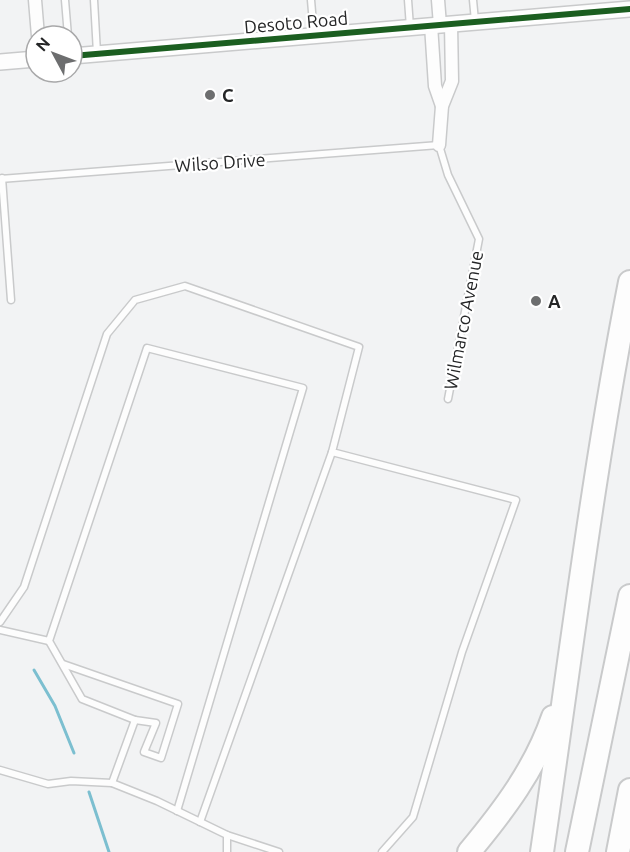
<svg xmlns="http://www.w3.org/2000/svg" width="630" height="852" viewBox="0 0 630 852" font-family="Ubuntu,sans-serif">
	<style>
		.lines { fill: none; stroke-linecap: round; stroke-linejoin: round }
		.stream { stroke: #7cbfd0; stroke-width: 3 }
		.service-casing { stroke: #c9cacb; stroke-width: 9 }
		.minor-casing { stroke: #c9cacb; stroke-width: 15 }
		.tertiary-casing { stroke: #c9cacb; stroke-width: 18 }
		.motorway-casing { stroke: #c9cacb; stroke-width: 26 }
		.service { stroke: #fdfdfd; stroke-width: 6 }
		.minor { stroke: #fdfdfd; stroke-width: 12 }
		.tertiary { stroke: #fdfdfd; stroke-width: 15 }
		.motorway { stroke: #fdfdfd; stroke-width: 22 }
		.cycleway-casing { stroke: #fff; stroke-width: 10 }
		.cycleway { stroke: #1b5e20; stroke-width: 6 }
		.poi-dot { fill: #6d6e6f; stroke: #fff; stroke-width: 2 }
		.labels { text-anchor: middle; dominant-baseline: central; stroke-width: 4.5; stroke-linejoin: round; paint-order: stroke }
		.street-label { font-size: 18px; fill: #252627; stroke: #fff }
		.poi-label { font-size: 18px; font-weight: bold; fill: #252627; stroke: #fff; text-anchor: start }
	</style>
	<rect width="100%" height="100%" fill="#f2f3f4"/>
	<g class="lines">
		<!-- stream -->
		<g class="stream">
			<polyline points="34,670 55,706 74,753"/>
			<polyline points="89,792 109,852"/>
		</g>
		<!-- service casing -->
		<g class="service-casing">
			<g id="service">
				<polyline points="65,0 68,36"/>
				<polyline points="94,0 97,53"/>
				<polyline points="311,0 314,35"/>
				<polyline points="408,0 410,27"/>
				<polyline points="473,0 475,21"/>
				<polyline points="2,178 11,300"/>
				<polyline points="0,179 439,145 448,175 479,239 448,399"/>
				<polyline points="0,622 24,587 107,334 135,300 185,286 359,347 332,452 516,500 462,652 413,817 382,852"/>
				<polyline points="0,630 49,641"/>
				<polyline points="63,664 178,704 161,758 144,752 156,723 135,720"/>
				<polyline points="0,770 48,784 71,781 112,783 157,801 227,835 227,852"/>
				<polyline points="112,783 135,720 82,699 49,641 147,348 303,388 177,811"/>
				<polyline points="200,822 332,452"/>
				<polyline points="227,835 279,852"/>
			</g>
		</g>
		<!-- minor casing -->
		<g class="minor-casing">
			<g id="minor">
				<polyline points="35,0 38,36"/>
				<polyline points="438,0 440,25"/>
				<polyline points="431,25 435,86 442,106"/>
				<polyline points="439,145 442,106 452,81 451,24"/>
			</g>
		</g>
		<!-- tertiary casing -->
		<g class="tertiary-casing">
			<g id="tertiary">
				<polyline points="72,56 630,9"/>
				<polyline points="0,62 36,59"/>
			</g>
		</g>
		<!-- motorway casing -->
		<g class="motorway-casing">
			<g id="motorway">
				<path d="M469 852C504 810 535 769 553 717"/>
				<path d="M542 852C570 662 593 471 630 282"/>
				<polyline points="577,852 630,596"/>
				<polyline points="618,852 630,790"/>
			</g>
		</g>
		<!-- service -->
		<use href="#service" class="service"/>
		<!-- minor -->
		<use href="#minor" class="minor"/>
		<!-- tertiary -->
		<use href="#tertiary" class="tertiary"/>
		<!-- motorway -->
		<use href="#motorway" class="motorway"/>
		<!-- cycleway casing -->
		<g class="cycleway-casing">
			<polyline id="cycleway" points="72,56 630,9"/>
		</g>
		<!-- cycleway -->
		<use href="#cycleway" class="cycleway"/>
	</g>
	<!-- markers -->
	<g class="poi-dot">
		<circle cx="210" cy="95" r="6"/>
		<circle cx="536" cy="301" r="6"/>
	</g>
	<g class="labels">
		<!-- street labels -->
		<g class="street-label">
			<text transform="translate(296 22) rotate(-5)">Desoto Road</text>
			<text transform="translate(220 162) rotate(-4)">Wilso Drive</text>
			<text transform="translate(463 320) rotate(-79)">Wilmarco Avenue</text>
		</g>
		<!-- poi labels -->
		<g class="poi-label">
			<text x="222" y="95">C</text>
			<text x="548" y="301">A</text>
		</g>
	</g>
	<!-- north arrow -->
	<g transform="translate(54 54) rotate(311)"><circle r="28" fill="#ffffff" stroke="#a8a8a9" stroke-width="1.5"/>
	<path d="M0-4.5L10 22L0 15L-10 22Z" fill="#6d6e6f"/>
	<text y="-9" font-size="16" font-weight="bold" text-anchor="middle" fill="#252627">N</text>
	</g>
</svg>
